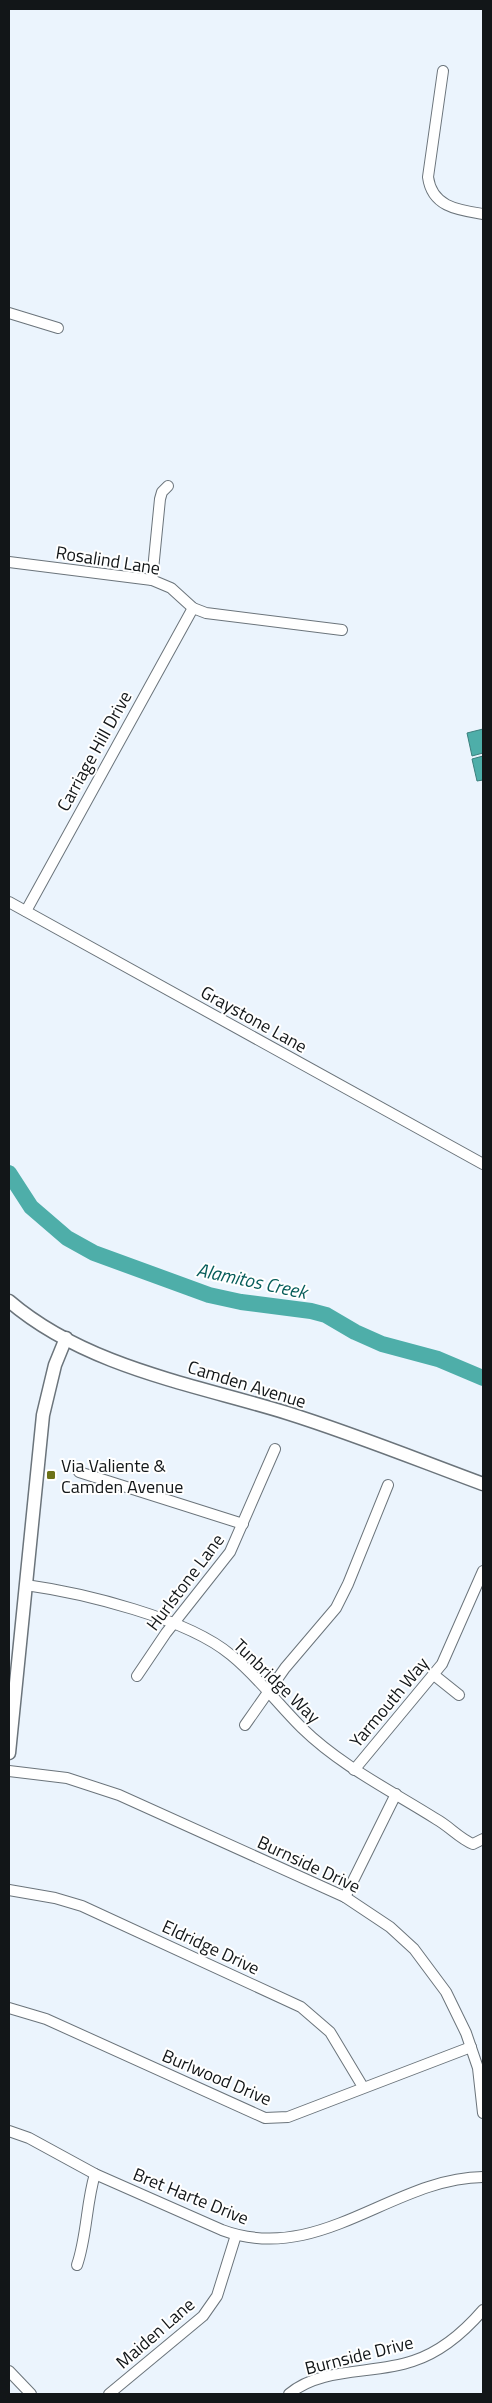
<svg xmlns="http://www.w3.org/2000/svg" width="492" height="2403" viewBox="0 0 492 2403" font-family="'Titillium Web',sans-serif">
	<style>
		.water { fill: #4eaea9; stroke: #3c807e }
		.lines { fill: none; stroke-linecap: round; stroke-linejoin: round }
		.river { stroke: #4eaea9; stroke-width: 16 }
		.minor-casing { stroke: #6b747b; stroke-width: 12 }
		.tertiary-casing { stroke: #6b747b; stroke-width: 15 }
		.minor { stroke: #fff; stroke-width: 10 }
		.tertiary { stroke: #fff; stroke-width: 12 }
		.poi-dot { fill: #6c7219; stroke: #fff; stroke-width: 2 }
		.labels { text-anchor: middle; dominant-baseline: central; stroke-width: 4; stroke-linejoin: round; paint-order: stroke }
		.street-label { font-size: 18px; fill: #121618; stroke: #fff }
		.poi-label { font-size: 18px; fill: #121618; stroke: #fff; text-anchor: start }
		.water-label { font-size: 19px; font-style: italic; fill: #075d5a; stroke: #fff }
	</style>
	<rect width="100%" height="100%" fill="#ebf4fd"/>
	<!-- water -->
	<g class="water">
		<polygon points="483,729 483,753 472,756 467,733"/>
		<polygon points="483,756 483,780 477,781 472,759"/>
	</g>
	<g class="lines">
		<!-- river -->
		<polyline class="river" points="9,1173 31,1207 67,1238 94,1253 209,1295 241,1302 311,1311 326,1315 355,1332 382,1344 438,1359 483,1378"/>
		<!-- minor casing -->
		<g class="minor-casing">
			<g id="minor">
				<path d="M443 71 428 177C432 207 458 210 483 214"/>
				<polyline points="9,313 58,328"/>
				<polyline points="9,562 152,580 171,588 193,608 206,613 342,630"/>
				<polyline points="152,580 160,499 162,492 168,486"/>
				<polyline points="9,902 483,1164"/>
				<polyline points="26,911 193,608"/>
				<polyline points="79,1472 243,1524"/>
				<path d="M26 1585C83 1593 187 1618 231 1655 257 1676 278 1704 302 1728 341 1766 390 1790 436 1819 449 1826 460 1839 473 1844L483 1839"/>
				<polyline points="434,1675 459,1695"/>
				<polyline points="137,1676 166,1633 230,1552 275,1449"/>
				<polyline points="245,1725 285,1668 336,1608 348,1584 388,1485"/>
				<polyline points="354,1770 442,1664 483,1571"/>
				<polyline points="9,1771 67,1778 119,1795 345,1897 390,1927 414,1949 446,1992 466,2033 478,2068 483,2113"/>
				<polyline points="9,1890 55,1898 82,1906 301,2007 330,2032 363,2087"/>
				<polyline points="345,1897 396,1794"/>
				<polyline points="9,2008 46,2019 265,2118 288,2117 471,2047"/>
				<path d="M9 2131 29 2138 95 2174 222 2230C319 2266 392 2178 483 2177"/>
				<path d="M77 2265C87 2236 86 2204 95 2174"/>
				<polyline points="9,2371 31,2394"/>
				<polyline points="109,2394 203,2316 217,2296 236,2235"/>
				<path d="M289 2394C323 2366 373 2375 413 2361 441 2352 464 2332 483 2310"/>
			</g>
		</g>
		<!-- tertiary casing -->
		<g class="tertiary-casing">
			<g id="tertiary">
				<path d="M9 1301C86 1367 193 1384 287 1413 354 1434 418 1460 483 1484"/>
				<polyline points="9,1753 43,1415 55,1365 66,1338"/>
			</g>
		</g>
		<!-- minor -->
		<use href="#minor" class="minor"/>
		<!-- tertiary -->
		<use href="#tertiary" class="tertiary"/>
	</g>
	<!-- markers -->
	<rect class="poi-dot" x="46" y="1470" width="10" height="10" rx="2.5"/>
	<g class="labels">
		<!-- street labels -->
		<g class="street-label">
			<text transform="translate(108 560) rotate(9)">Rosalind Lane</text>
			<text transform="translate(94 751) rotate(-61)">Carriage Hill Drive</text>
			<text transform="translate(254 1019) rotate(29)">Graystone Lane</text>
			<text transform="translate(247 1384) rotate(17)">Camden Avenue</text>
			<text transform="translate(185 1582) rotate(-53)">Hurlstone Lane</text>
			<text transform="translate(277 1681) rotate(44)">Tunbridge Way</text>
			<text transform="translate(389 1702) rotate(-50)">Yarmouth Way</text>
			<text transform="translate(309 1864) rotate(25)">Burnside Drive</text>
			<text transform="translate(211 1947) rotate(25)">Eldridge Drive</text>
			<text transform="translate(217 2077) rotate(23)">Burlwood Drive</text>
			<text transform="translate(191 2196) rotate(22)">Bret Harte Drive</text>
			<text transform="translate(155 2333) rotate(-41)">Maiden Lane</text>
			<text transform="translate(359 2355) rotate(-14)">Burnside Drive</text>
		</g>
		<!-- poi labels -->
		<g class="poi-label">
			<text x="61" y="1465">Via Valiente &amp;<tspan x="61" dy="21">Camden Avenue</tspan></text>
		</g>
		<!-- water labels -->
		<g class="water-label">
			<text transform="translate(252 1280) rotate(12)">Alamitos Creek</text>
		</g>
	</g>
	<!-- border -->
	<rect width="492" height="2403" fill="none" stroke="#121618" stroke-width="20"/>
</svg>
